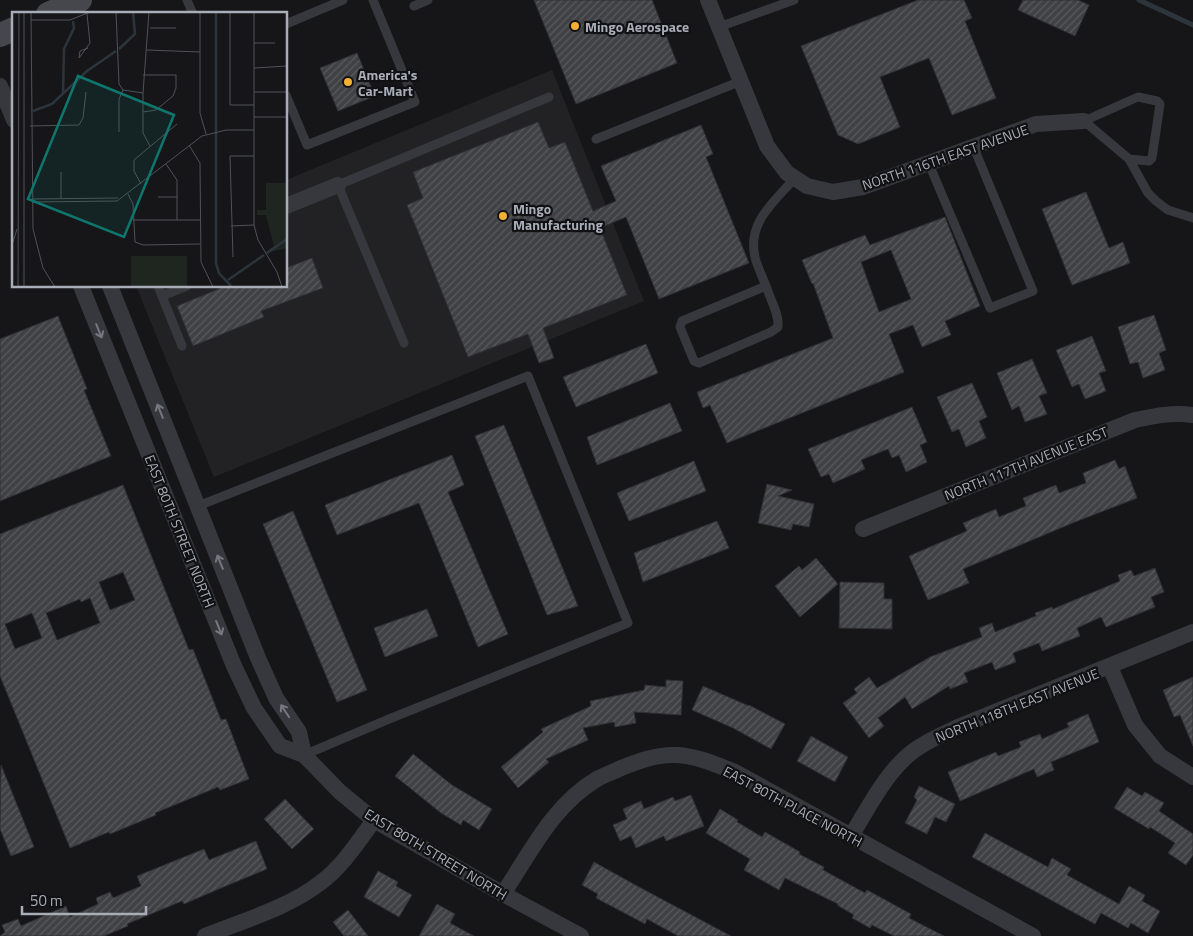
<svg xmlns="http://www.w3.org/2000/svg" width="1193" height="936" viewBox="0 0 1193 936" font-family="'Titillium Web',sans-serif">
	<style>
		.built { fill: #222225 }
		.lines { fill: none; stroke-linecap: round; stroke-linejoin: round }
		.stream { stroke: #2c353c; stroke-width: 5 }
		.building { fill: url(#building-hatch); stroke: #303034; fill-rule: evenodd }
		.lane { stroke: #37383d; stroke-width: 9 }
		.street { stroke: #37383d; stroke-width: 16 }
		.secondary { stroke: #45474d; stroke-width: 24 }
		.oneway { stroke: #757881 }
		.poi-dot { fill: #f2b134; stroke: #111113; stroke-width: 2 }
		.labels { text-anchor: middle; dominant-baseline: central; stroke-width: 4.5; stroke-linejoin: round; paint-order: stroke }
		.poi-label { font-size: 14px; font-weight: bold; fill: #a8adb8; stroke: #111113; text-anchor: start }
		.street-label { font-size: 14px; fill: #a8adb8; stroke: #111113 }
		.inset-river { fill: none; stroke: #2c353c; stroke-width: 2.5 }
		.inset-road { fill: none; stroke: #505258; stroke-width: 1 }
		.view { fill: #0f766e; fill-opacity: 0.15; stroke: #0f766e; stroke-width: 2.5 }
		.inset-edge { fill: none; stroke: #a8adb8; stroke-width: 2.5 }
	</style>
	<defs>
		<pattern id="building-hatch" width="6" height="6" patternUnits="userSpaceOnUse" patternTransform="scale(1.25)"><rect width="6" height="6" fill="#404145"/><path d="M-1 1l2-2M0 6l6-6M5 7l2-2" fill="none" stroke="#595a5e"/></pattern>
	</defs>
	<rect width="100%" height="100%" fill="#161618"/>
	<!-- built -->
	<polygon class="built" points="552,70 644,301 214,477 136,286 286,286 286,180"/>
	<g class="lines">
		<!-- stream -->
		<polyline class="stream" points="1139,0 1193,25"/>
	</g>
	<!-- building -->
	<g class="building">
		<polygon points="534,0 652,0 677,63 576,104"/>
		<polygon points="918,0 964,0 972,18 965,21 996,98 952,115 929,58 880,77 900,127 858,144 838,135 801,46"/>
		<polygon points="1023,0 1078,0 1089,5 1075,36 1018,10"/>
		<polygon points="357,53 375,96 338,111 320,68"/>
		<polygon points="538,122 549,148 565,142 593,211 616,201 601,166 701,125 713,154 706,157 749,263 659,299 626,217 600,228 627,295 543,328 554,358 539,363 528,334 468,357 407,205 423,198 413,172"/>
		<polygon points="1086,192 1109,248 1123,242 1130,263 1072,285 1042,209"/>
		<path d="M945 217 980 306 945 321 951 335 922 347 913 325 889 334 904 372 727 443 710 405 703 408 697 392 833 338 813 283 812 284 802 260 865 235 870 245ZM891 250 911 299 879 312 861 262Z"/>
		<polygon points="312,258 323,288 261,311 264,317 193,346 177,306 226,286 286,286 286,268"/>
		<polygon points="1154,315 1166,350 1159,353 1165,370 1143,378 1138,362 1130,364 1118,327"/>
		<polygon points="58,316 87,389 84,390 111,456 0,501 0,339"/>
		<polygon points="1092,336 1106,371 1099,373 1106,391 1085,399 1079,384 1072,387 1056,350"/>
		<polygon points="646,344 658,373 576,407 563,377"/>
		<polygon points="1032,359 1047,393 1039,396 1047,414 1025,422 1019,406 1012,410 997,373"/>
		<polygon points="972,383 987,417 979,421 986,438 966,447 959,429 952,432 937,397"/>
		<polygon points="670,403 682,431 597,465 587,437"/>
		<polygon points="912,407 927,442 920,445 927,462 906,472 899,455 892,458 888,449 861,460 865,469 833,483 829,474 821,477 808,449"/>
		<polygon points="504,425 578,606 547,615 475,436"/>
		<polygon points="452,455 464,485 448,492 508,634 478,647 419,503 337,535 325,505"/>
		<polygon points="1115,460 1119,469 1125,466 1137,498 1075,522 963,569 969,583 928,600 909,556 967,531 963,523 996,509 999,517 1026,506 1023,498 1056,485 1059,493 1086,483 1083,473"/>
		<polygon points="694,461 706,491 629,521 617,493"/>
		<polygon points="767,484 792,490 778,496 814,504 809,527 793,524 791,530 758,523"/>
		<path d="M123 485 189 650 193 649 221 720 226 719 249 779 220 790 218 787 155 813 156 815 110 834 109 832 70 848 0 676V534ZM123 572 135 600 110 610 99 582ZM90 598 100 623 57 640 46 613 80 599 81 602ZM32 613 42 638 15 649 5 624Z"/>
		<polygon points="293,511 367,690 337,702 263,524"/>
		<polygon points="717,521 729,548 643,582 634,553"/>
		<polygon points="816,558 838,584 800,617 775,586 799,566 802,570"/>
		<polygon points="1155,568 1164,592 1151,597 1155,607 1106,627 1101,617 1077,628 1080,636 1042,651 1039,643 1013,653 1016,662 995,670 992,662 964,673 968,682 950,689 949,686 912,709 905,697 878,718 884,726 869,738 843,703 857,693 854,689 869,677 877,688 930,657 982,637 979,628 992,623 995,632 1036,616 1035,613 1052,607 1053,609 1120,581 1118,575 1131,570 1134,576"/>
		<polygon points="840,582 884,583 884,599 892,599 892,629 839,628"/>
		<polygon points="427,609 438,636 385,657 374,628"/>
		<polygon points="1193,677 1193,746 1180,715 1174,717 1163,690"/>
		<polygon points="666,680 683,681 681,715 634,712 636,723 615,727 614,722 583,728 588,740 546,759 549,762 518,788 501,767 543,732 541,729 591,706 590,701 644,690 645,685 666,687"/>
		<polygon points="703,686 749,706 749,705 785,724 771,749 733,728 692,710"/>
		<polygon points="1088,714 1099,742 1051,762 1054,770 1037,777 1034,769 960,801 948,772 996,752 998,756 1021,747 1019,742 1040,734 1042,739 1069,727 1067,723"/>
		<polygon points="811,736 848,757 835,782 797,761"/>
		<polygon points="413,754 452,785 492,809 479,830 463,820 461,825 441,813 395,776"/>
		<polygon points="1,765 34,847 11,856 0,829"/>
		<polygon points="919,786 955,804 946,822 935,817 927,834 905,823 917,800 914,797"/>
		<polygon points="1127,787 1142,796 1145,792 1164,803 1159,811 1193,834 1193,855 1186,865 1168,853 1175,843 1150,827 1149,829 1114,808"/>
		<polygon points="691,795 704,826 666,841 664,836 636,848 631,836 620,841 613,825 627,819 623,809 641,801 644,809 673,797 675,801"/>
		<polygon points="285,799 314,829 292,849 264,819"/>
		<polygon points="720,809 738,820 737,822 762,837 765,832 800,852 799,854 824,867 823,870 865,893 867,890 911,914 909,918 944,936 894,936 872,925 870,928 852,918 854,915 837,905 838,904 785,878 779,890 744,870 750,859 706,833"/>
		<polygon points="985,833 1048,867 1052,858 1071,869 1067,875 1119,904 1129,886 1145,895 1142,901 1160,911 1148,933 1131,923 1128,928 1101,913 1095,924 972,857"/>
		<polygon points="256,841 267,869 221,888 184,904 182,901 127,924 128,926 104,936 0,936 5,932 2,925 18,919 21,926 66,906 70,917 98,904 96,898 110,892 113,898 141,886 137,876 204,849 209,860"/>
		<polygon points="594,862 639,887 731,936 678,936 647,919 645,924 615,908 596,898 598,894 582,885"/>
		<polygon points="378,871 398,882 396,886 412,895 399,917 364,897"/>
		<polygon points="437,904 455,914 450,923 474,936 419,936"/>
		<polygon points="348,910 368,936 344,936 333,922"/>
	</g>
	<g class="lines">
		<!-- lane -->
		<g class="lane">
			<polyline points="187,0 193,14"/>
			<polyline points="414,6 428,0"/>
			<polyline points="286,24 343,0"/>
			<polyline points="719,27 794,0"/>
			<polyline points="286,95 307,145 415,102 373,0"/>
			<polyline points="596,139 741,81"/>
			<polyline points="1129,159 1149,161 1152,158 1160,104 1157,101 1138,97 1084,121 1129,159 1148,193 1156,201 1168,210 1193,218"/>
			<polyline points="929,164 990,308 1033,291 974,148"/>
			<polyline points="158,286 162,296 187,286"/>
			<path d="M766 286 682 321 680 327 694 361 699 363 771 332 778 327C779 315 773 305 769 294 765 283 760 272 756 261 745 224 773 203 795 178"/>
			<polyline points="162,296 182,346"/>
			<polyline points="404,343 338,185 549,97"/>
			<polyline points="198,506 528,376 628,623 389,719 304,755"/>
		</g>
		<!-- street -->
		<g class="street">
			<polyline points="708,0 767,146 787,173 807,186 833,192 863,187 1036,124 1084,121"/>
			<polyline points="0,86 14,120"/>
			<polyline points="286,206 338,185"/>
			<polyline points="81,286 234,666 254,708 280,746 304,755 340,792 374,820 503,894 581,936"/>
			<polyline points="110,286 258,658 276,698 299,732 304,755"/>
			<path d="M863 529 1135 420C1154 416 1173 412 1193 415"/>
			<polyline points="1110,667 1135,725 1160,756 1193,777"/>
			<path d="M851 836C867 810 882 780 904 759 919 744 940 736 958 727L1193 632"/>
			<path d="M503 894C530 853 553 805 597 779 604 775 613 772 621 768 639 761 657 754 677 755 697 756 717 765 735 772L1033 936"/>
			<path d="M205 936C242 921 288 908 320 883 342 867 358 842 374 820"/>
		</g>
		<!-- secondary -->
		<g class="secondary">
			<polyline points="48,14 80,0"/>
			<polyline points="0,35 14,29"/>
		</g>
	</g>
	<!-- one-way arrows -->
	<defs><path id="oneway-shaft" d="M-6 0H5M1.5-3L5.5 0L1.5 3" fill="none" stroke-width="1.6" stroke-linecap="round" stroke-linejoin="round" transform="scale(1.25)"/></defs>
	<g class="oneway">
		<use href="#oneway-shaft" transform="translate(99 331) rotate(68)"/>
		<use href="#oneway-shaft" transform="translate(160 411) rotate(-112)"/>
		<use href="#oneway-shaft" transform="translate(220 562) rotate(-112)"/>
		<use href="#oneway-shaft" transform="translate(219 628) rotate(68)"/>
		<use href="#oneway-shaft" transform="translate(285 711) rotate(-124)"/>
	</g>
	<!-- markers -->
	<g class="poi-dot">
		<circle cx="575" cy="26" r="5"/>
		<circle cx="348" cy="82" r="5"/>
		<circle cx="503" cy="216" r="5"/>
	</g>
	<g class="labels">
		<!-- poi labels -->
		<g class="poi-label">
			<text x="585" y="26">Mingo Aerospace</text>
			<text x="358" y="74">America's<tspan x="358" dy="16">Car-Mart</tspan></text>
			<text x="513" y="208">Mingo<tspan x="513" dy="16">Manufacturing</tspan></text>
		</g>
		<!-- street labels -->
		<g class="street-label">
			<text transform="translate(945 157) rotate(-19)">NORTH 116TH EAST AVENUE</text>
			<text transform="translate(1026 463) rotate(-22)">NORTH 117TH AVENUE EAST</text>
			<text transform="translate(180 531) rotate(68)">EAST 80TH STREET NORTH</text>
			<text transform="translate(1017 705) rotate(-22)">NORTH 118TH EAST AVENUE</text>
			<text transform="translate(793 806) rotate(28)">EAST 80TH PLACE NORTH</text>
			<text transform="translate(436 854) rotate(31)">EAST 80TH STREET NORTH</text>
		</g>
	</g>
	<!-- overview -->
	<g transform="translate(12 12)">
		<rect width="275" height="275" fill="#161618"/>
		<path d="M119 244H175V275H119Z" fill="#1e261f"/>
		<path d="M254 171H275V236L258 240 256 238 262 234 254 203H245V198H254Z" fill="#1e261f"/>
		<path class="inset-river" d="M204 0V251L207 261 220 275M107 37 123 22 121 0M51 81 52 37 62 16 61 9M21 99 40 92 75 59 104 39M255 241 275 227M216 268 252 243"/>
		<path class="inset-road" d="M19 0 21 217 31 256 43 275M104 0 107 72 111 78M137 0 131 81V121L138 134M188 0V101L194 122M218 0V93H242M242 0V213L246 228 265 260 270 275M19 8H58L78 0M138 16H164M242 31H263M135 38 188 40M67 46 78 31 75 2M67 46 68 39 76 36M242 56 275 54M111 78 131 81M242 80H275M131 100 144 98 161 84 164 76V63H131M242 105H275M18 114 67 113 71 106 74 80M107 120V87L111 78M177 133 188 151 189 250 201 275M154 152 165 168V208M49 160V187M129 172 122 159V148L165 112M116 182 121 192 123 230 131 233 188 232M146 185H165M20 187 106 186M20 190 105 189 190 124 214 118H242M0 199V0M121 208H188M219 214 242 213M0 233 5 217M221 245 218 144H242M6 275 7 0M12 275V0"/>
		<path class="view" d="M66 64 162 103 112 225 16 187Z"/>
		<rect width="275" height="275" class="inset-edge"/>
	</g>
	<!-- scale -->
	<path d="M22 906v8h124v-8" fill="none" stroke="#a8adb8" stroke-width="2.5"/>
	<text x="30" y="906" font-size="15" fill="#a8adb8" stroke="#111113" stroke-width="4" paint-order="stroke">50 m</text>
</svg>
